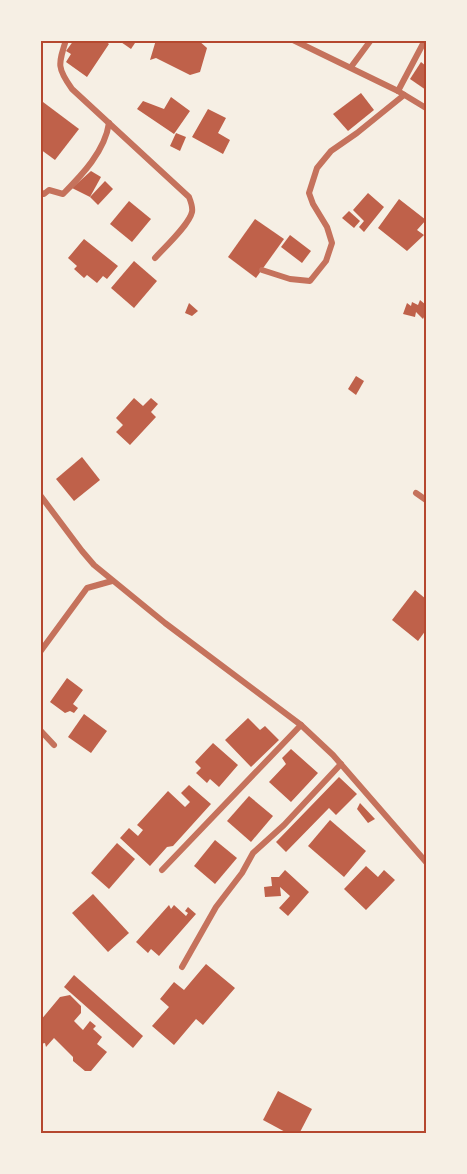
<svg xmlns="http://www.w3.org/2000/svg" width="467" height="1174" viewBox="0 0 467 1174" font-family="'Varela Round',sans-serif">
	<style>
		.building { fill: #bf614a }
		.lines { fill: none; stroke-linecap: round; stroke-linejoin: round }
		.minor { stroke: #c5725c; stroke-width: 6 }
		.neatline { fill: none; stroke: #b5482f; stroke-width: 2 }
	</style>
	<rect width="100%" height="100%" fill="#f6efe4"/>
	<!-- building -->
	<g class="building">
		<polygon points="74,40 104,40 109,44 87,77 66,62 71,54 66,51"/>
		<polygon points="118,40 131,40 135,43 131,49"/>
		<polygon points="156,40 198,40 207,48 200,72 190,75 156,58 150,60"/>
		<polygon points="421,62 426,66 426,90 410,79"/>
		<polygon points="361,93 374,110 348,131 333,114"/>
		<polygon points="171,97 190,111 174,134 137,109 143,101 164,109"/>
		<polygon points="43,102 79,129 55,160 40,149 40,105"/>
		<polygon points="208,109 226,118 218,133 230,140 223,154 192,137"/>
		<polygon points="176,133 186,137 180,151 170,146"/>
		<polygon points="91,171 101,177 90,197 72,188"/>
		<polygon points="105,181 113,189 98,205 90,197"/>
		<polygon points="368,193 384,207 364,232 359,227 364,221 353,210"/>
		<polygon points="399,199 426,220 417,230 424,235 407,251 378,228"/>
		<polygon points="129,201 151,219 132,242 110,224"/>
		<polygon points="349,211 360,221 354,228 342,218"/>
		<polygon points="255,219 284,239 256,278 228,257"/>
		<polygon points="290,235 311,251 302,263 281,247"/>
		<polygon points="84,239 118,266 107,279 103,276 97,283 87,275 84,278 74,269 77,266 68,258"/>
		<polygon points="134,261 157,281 134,308 111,288"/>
		<polygon points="420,300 426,305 426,313 423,319 416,312 415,317 403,314 407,303 411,306 412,302 418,305"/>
		<polygon points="189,303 198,311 192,316 185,313"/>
		<polygon points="356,376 364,381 356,395 348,389"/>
		<polygon points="134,398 143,406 151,398 158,404 151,412 156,417 130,445 116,432 123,425 116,418"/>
		<polygon points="82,457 100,480 74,501 56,479"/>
		<polygon points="415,590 426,599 426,630 418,641 392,620"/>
		<polygon points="67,678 83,690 73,704 78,708 74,713 70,711 65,713 50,702"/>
		<polygon points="84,714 107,731 91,753 68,737"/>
		<polygon points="248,718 260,730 265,726 279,740 251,767 225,740"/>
		<polygon points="213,743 238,765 219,787 210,779 207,783 196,773 201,768 195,762"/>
		<polygon points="291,749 318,773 291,802 269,782 286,764 282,758"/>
		<polygon points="339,777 357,794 336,815 329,808 286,852 276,842"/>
		<polygon points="189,785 211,804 173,846 167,847 150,866 120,838 129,828 138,836 143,830 137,825 168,791 185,807 190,802 181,793"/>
		<polygon points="249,796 273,816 251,842 227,821"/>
		<polygon points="360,803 375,819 368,823 357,809"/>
		<polygon points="330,820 366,851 344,877 308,846"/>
		<polygon points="215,840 237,858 215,884 194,866"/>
		<polygon points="117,843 135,859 109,889 91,873"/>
		<polygon points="366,866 378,877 384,870 395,880 366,910 344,889"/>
		<polygon points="285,870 309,892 288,916 279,908 290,896 280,887 281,896 265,897 264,887 272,886 271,877 279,877"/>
		<polygon points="93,894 129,933 108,952 72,913"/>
		<polygon points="169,905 171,909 174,905 186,916 188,913 185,911 188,907 196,914 159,956 151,949 148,953 136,942"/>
		<polygon points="206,964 235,988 203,1025 196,1019 174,1045 152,1026 169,1007 160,999 174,982 184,990"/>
		<polygon points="74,975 143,1036 133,1048 64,987"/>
		<polygon points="70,995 81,1006 81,1013 74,1021 83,1030 90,1021 96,1026 93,1029 102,1037 97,1044 107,1052 91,1071 85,1071 73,1061 73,1057 54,1038 46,1047 45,1043 40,1044 40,1021 60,997"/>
		<polygon points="278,1091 312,1109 299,1134 289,1134 263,1120"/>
	</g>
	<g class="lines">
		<!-- minor -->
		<g class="minor">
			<path d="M66 40C58 65 57 68 72 89L189 197C191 202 193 207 192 212 189 225 165 247 155 258"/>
			<polyline points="293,40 398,91 426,108"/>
			<polyline points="351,67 371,40"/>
			<polyline points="398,91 425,40"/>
			<path d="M40 192 44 194 49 190 63 194C82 175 105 151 109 123"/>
			<polyline points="262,270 290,279 310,281 326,261 332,243 327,227 313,204 309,193 317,168 331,151 357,133 404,95"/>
			<polyline points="416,493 426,500"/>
			<polyline points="40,495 82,551 94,565 165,623 301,725 333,755 426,862"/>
			<polyline points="40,652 87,588 112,581"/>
			<polyline points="40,730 54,745"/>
			<polyline points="162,870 301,725"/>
			<polyline points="182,967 216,907 242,873 253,853 284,825 341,764"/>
		</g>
	</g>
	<!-- border -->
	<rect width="467" height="1174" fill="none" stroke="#f6efe4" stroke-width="84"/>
	<rect x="42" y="42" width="383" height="1090" class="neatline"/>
</svg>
